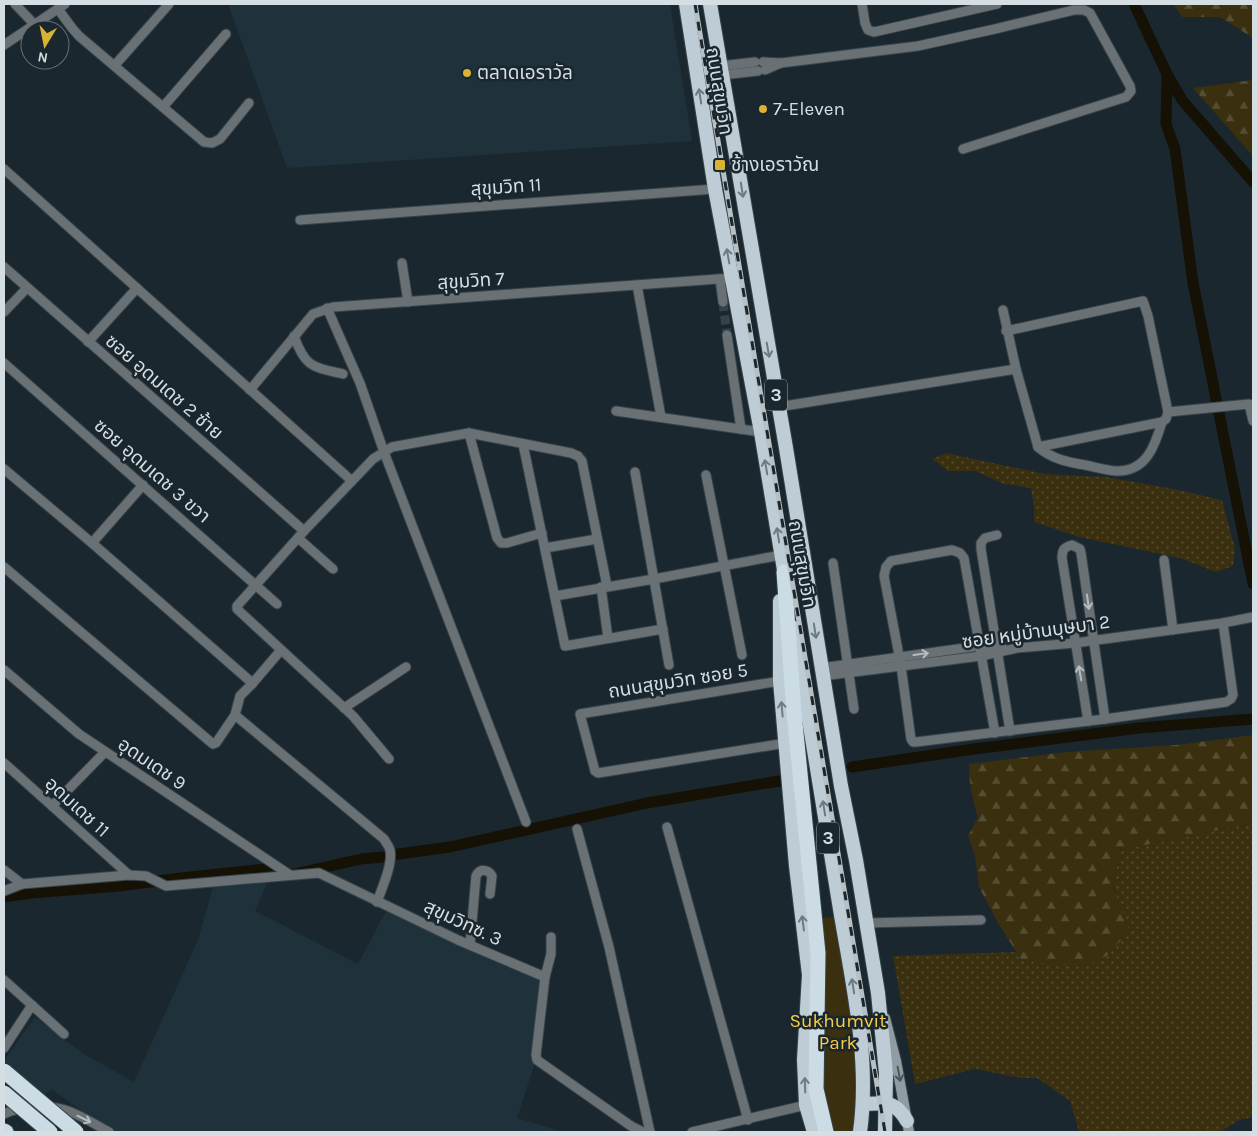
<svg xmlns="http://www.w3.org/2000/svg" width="1257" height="1136" viewBox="0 0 1257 1136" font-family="Karla,'Noto Sans Thai',sans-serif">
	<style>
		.built { fill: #1f323c }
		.grass { fill: url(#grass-dots) }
		.forest { fill: url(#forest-firs) }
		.park { fill: #3a2f0f }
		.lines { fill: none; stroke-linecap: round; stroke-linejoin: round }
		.canal { stroke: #161105; stroke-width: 11 }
		.minor-tunnel { stroke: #364249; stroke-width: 9; stroke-dasharray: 9 4.5; stroke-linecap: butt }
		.minor-casing { stroke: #38444b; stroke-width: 11 }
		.secondary-casing { stroke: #38444b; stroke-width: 12 }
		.trunk-casing { stroke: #38444b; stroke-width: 16 }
		.motorway-casing { stroke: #38444b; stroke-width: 17 }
		.minor { stroke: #6a7175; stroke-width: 9 }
		.secondary { stroke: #919ca2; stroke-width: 10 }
		.trunk { stroke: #becdd5; stroke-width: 14 }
		.motorway { stroke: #cbdce5; stroke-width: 15 }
		.rail-casing { stroke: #b7c1c5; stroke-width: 5 }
		.rail { stroke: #1a272e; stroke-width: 3; stroke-dasharray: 9; stroke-linecap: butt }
		.motorway-bridge-casing { stroke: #38444b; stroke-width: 17; stroke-linecap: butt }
		.motorway-bridge { stroke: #cbdce5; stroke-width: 15 }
		.oneway { stroke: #6c7a82 }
		.oneway2 { stroke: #b5bdc1 }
		.oneway3 { stroke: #4a565c }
		.poi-dot { fill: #dab333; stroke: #1a272e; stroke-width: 2 }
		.labels { text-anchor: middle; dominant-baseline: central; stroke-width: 5; stroke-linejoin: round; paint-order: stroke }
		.shield { fill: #1a272e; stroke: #9da7ac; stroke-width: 1 }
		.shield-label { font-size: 18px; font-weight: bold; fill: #d5dee2 }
		.poi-label { font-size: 19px; fill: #d5dee2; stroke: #1a272e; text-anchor: start }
		.street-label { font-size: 19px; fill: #d5dee2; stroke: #1a272e }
		.park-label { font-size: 19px; fill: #f9cd43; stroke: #1a272e }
	</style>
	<defs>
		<pattern id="grass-dots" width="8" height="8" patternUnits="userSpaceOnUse" patternTransform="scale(1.25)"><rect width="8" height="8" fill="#3a2f0f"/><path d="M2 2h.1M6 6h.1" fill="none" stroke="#564d32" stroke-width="1.8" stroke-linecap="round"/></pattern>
		<pattern id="forest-firs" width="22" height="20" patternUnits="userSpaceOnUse" patternTransform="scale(1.25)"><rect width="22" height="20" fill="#3a2f0f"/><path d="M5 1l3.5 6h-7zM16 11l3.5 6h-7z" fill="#564d32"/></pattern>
	</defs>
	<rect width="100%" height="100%" fill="#1a272e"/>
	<!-- built -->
	<g class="built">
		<polygon points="228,4 670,4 692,141 287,168"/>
		<polygon points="267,883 255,911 358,964 387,909 543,979 534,1066 517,1118 563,1132 112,1132 51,1089 45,1095 4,1061 35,1017 82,1053 134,1082 198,940 213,887"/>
	</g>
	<!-- grass -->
	<g class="grass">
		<polygon points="946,453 1045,474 1106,477 1174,489 1222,500 1235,549 1233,566 1216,572 1180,558 1079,537 1034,522 1034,506 1031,488 1004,484 975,471 948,471 932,459"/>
		<polygon points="1253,823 1253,1117 1239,1120 1220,1132 1079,1132 1070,1101 1037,1078 1021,1078 975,1069 915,1084 893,956 1016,952 1022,961 1129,931 1113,886 1120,850"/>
	</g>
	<!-- forest -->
	<g class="forest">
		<polygon points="1173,4 1253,4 1253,38 1220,17 1182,17"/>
		<polygon points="1253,80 1253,156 1193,88"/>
		<path d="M1253 735V823L1120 850 1113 886 1129 931 1108 955 1085 967 1022 961 998 923 979 887 975 856 968 836 978 817C972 799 969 783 969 764L1066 752 1176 745Z"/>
	</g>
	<!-- park -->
	<polygon class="park" points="841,916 854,989 857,1132 826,1132 822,1118 815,919"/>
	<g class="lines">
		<!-- canal -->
		<g class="canal">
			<polyline points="1134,4 1167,74 1182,100 1253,182"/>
			<polyline points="1167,74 1166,124 1175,149 1193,283 1253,584"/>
			<polyline points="852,767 967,750 1139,728 1253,719"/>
			<polyline points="391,855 450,847 647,803 779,781"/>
			<polyline points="4,897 31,893 119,886 181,878 267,869 290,875 361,859 382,857"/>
		</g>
		<!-- minor-tunnel -->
		<polyline class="minor-tunnel" points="723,302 727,335"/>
		<!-- minor casing -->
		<g class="minor-casing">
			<g id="minor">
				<polyline points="15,4 34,24"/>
				<polyline points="862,4 865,23 868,30 874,32 997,4"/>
				<polyline points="58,9 72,28 79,36 204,142 212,143 220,139 249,103"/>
				<polyline points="4,45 65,4"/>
				<polyline points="763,62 781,63 765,70"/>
				<polyline points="781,63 918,46 995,29 1074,10 1084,10 1090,13 1130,86 1131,91 1126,97 963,149"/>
				<polyline points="115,65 169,4"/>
				<polyline points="720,66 755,62"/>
				<polyline points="722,75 758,71"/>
				<polyline points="163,107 226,34"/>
				<polyline points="4,169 352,481"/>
				<polyline points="300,220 715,189"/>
				<polyline points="402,263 408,302"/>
				<polyline points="4,267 304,531"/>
				<polyline points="720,279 723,302"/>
				<polyline points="637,285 661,417"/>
				<polyline points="327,308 360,383 384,452 526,822"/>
				<polyline points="1003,310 1016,369"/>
				<polyline points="4,312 27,288"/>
				<polyline points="727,335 741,429"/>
				<path d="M294 336C305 367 312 367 343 374"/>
				<polyline points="88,342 137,288"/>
				<polyline points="4,363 277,604"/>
				<polyline points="250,390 313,314 333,307 732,278"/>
				<polyline points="778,407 1016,369 1038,447 1162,422 1166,419 1168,412 1148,316 1143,301 1006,331"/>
				<polyline points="616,411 761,432"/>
				<polyline points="1168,412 1249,404 1253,421"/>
				<polyline points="469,433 497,538 501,543 507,543 542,533"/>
				<polyline points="523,444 565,646 663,629"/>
				<path d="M1038 447C1052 459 1067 462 1085 465 1095 467 1106 470 1116 471 1146 472 1155 446 1162 422"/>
				<path d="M4 469 92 543 250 681 252 684 240 696 235 715 384 839C386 843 389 846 390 850 393 864 382 888 377 902"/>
				<polyline points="635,472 669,665"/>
				<polyline points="706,475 742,655"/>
				<polyline points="997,535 985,538 981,543 981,549 1010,731"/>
				<polyline points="298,538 333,569"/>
				<polyline points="92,543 143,485"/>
				<polyline points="545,548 597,539"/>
				<polyline points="1164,560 1173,630"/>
				<polyline points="833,563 854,709"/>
				<polyline points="4,567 213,744 216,743 235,715"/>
				<polyline points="601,587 608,638"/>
				<polyline points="555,596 654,579 781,555"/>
				<polyline points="821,668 979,646 1002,647"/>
				<polyline points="4,670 79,734 290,875"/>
				<polyline points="822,676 981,656 1017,648 1075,643 1223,623 1253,617"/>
				<polyline points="780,681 580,714 595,771 598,773 786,743"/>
				<polyline points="252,684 281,650"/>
				<polyline points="344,708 406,667"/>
				<path d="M1088 721 1062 558C1062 550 1064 547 1072 545L1080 549 1081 553 1105 719"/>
				<polyline points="995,733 964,558 960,553 952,550 891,561 886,567 884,576 901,666 911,739 913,742 916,742 1105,719 1226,702 1231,699 1233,695 1223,623"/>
				<polyline points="389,759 353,716 237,609 237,606 304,531 352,481 373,459 392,447 469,433 571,453 578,456 582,461 607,586"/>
				<polyline points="4,763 129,875"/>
				<polyline points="52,806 105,752"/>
				<polyline points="667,827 748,1120"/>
				<polyline points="577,829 609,947 650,1132"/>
				<polyline points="4,870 22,884 129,875 146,876 166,886 319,873 458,940 545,977 536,1055 537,1060 631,1126 643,1132"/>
				<polyline points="4,891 22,884"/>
				<polyline points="867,923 981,920"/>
				<path d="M470 945 476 876C480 868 488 869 492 876L490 894"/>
				<polyline points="545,977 551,954 551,937"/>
				<polyline points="4,980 64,1034"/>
				<polyline points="4,1048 32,1005"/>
				<path d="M4 1114C17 1107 47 1105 62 1109 78 1113 94 1124 109 1132"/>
				<polyline points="692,1132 806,1105"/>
			</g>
		</g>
		<!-- secondary casing -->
		<g class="secondary-casing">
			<polyline id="secondary" points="885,1018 896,1061 909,1132"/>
		</g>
		<!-- trunk casing -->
		<g class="trunk-casing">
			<g id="trunk">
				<polyline points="686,4 715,189 761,432 786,582"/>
				<polyline points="710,4 786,448 841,786 856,860 878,993 886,1073 885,1132"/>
				<polyline points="780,601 780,681 796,866 809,975 804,1060 806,1105 814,1132"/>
				<path d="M794 628C810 723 825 819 841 915 853 986 870 1060 860 1132"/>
				<path d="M863 1104C885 1103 895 1100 907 1121"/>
			</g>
		</g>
		<!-- motorway casing -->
		<g class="motorway-casing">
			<g id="motorway">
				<polyline points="784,572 794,713 818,953 816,1089 826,1132"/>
				<polyline points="4,1131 6,1132"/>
			</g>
		</g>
		<!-- minor -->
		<use href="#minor" class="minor"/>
		<!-- secondary -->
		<use href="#secondary" class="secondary"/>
		<!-- trunk -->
		<use href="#trunk" class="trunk"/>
		<!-- motorway -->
		<use href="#motorway" class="motorway"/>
		<!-- rail casing -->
		<g class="rail-casing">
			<polyline id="rail" points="695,4 885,1132"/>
		</g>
		<!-- rail -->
		<use href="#rail" class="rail"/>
		<!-- motorway-bridge casing -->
		<g class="motorway-bridge-casing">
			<g id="motorway-bridge">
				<polyline points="4,1071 76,1132"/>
				<polyline points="4,1093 50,1132"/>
			</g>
		</g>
		<!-- motorway-bridge -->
		<use href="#motorway-bridge" class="motorway-bridge"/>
	</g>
	<!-- one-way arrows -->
	<defs><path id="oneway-shaft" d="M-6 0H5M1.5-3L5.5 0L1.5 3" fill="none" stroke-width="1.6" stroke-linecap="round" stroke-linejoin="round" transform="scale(1.25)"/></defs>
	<g class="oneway">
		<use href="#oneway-shaft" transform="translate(700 96) rotate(-99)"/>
		<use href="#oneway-shaft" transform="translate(742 190) rotate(81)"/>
		<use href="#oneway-shaft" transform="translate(728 256) rotate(-100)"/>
		<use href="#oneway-shaft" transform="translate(768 350) rotate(80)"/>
		<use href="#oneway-shaft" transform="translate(766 467) rotate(-100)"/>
		<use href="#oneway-shaft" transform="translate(778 535) rotate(-99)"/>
		<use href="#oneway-shaft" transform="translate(815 631) rotate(81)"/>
		<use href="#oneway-shaft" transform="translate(782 709) rotate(-95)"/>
		<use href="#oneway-shaft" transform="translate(824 808) rotate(-99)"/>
		<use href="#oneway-shaft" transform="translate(803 923) rotate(-97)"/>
		<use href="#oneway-shaft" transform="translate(853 986) rotate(-99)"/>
		<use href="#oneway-shaft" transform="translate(805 1085) rotate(-92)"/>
	</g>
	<g class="oneway2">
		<use href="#oneway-shaft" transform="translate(1088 602) rotate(82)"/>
		<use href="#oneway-shaft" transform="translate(921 654) rotate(-8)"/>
		<use href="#oneway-shaft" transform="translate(1080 673) rotate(-100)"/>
		<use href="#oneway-shaft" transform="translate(84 1119) rotate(26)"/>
	</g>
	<use class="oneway3" href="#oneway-shaft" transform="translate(899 1074) rotate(79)"/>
	<!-- markers -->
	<g class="poi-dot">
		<circle cx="467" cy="73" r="5"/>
		<circle cx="763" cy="109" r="5"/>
		<rect x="714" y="159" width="12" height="12" rx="2.5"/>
	</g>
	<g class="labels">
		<!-- shield labels -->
		<g class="shield">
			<rect x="765" y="379.5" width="22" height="31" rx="4"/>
			<rect x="817" y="822.5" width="22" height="31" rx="4"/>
		</g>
		<g class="shield-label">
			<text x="776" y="395">3</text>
			<text x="828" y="838">3</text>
		</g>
		<!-- poi labels -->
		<g class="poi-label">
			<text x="477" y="73">ตลาดเอราวัล</text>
			<text x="773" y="109">7-Eleven</text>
			<text x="731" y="165">ช้างเอราวัณ</text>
		</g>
		<!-- street labels -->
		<g class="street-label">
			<text transform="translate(719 91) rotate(81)">ถนนสุขุมวิท</text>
			<text transform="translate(506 187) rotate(-4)">สุขุมวิท 11</text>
			<text transform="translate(471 281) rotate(-4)">สุขุมวิท 7</text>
			<text transform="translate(164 387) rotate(41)">ซอย อุดมเดช 2 ซ้าย</text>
			<text transform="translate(152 471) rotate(41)">ซอย อุดมเดช 3 ขวา</text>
			<text transform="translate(802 564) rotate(80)">ถนนสุขุมวิท</text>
			<text transform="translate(1036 632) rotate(-8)">ซอย หมู่บ้านบุษบา 2</text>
			<text transform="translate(678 681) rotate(-9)">ถนนสุขุมวิท ซอย 5</text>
			<text transform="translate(152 764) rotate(34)">อุดมเดช 9</text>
			<text transform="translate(77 807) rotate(42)">อุดมเดช 11</text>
			<text transform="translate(463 923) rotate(25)">สุขุมวิทซ. 3</text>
		</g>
		<!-- park labels -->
		<g class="park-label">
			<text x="838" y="1021">Sukhumvit<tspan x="838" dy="22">Park</tspan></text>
		</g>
	</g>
	<!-- border -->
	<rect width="1257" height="1136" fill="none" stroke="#d5dee2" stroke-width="10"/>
	<!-- north arrow -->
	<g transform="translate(45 45) rotate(190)"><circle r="24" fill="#1a272e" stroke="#657076"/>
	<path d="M0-4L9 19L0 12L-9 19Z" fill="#dab333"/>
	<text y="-8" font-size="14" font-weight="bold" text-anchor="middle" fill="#d5dee2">N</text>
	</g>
</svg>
